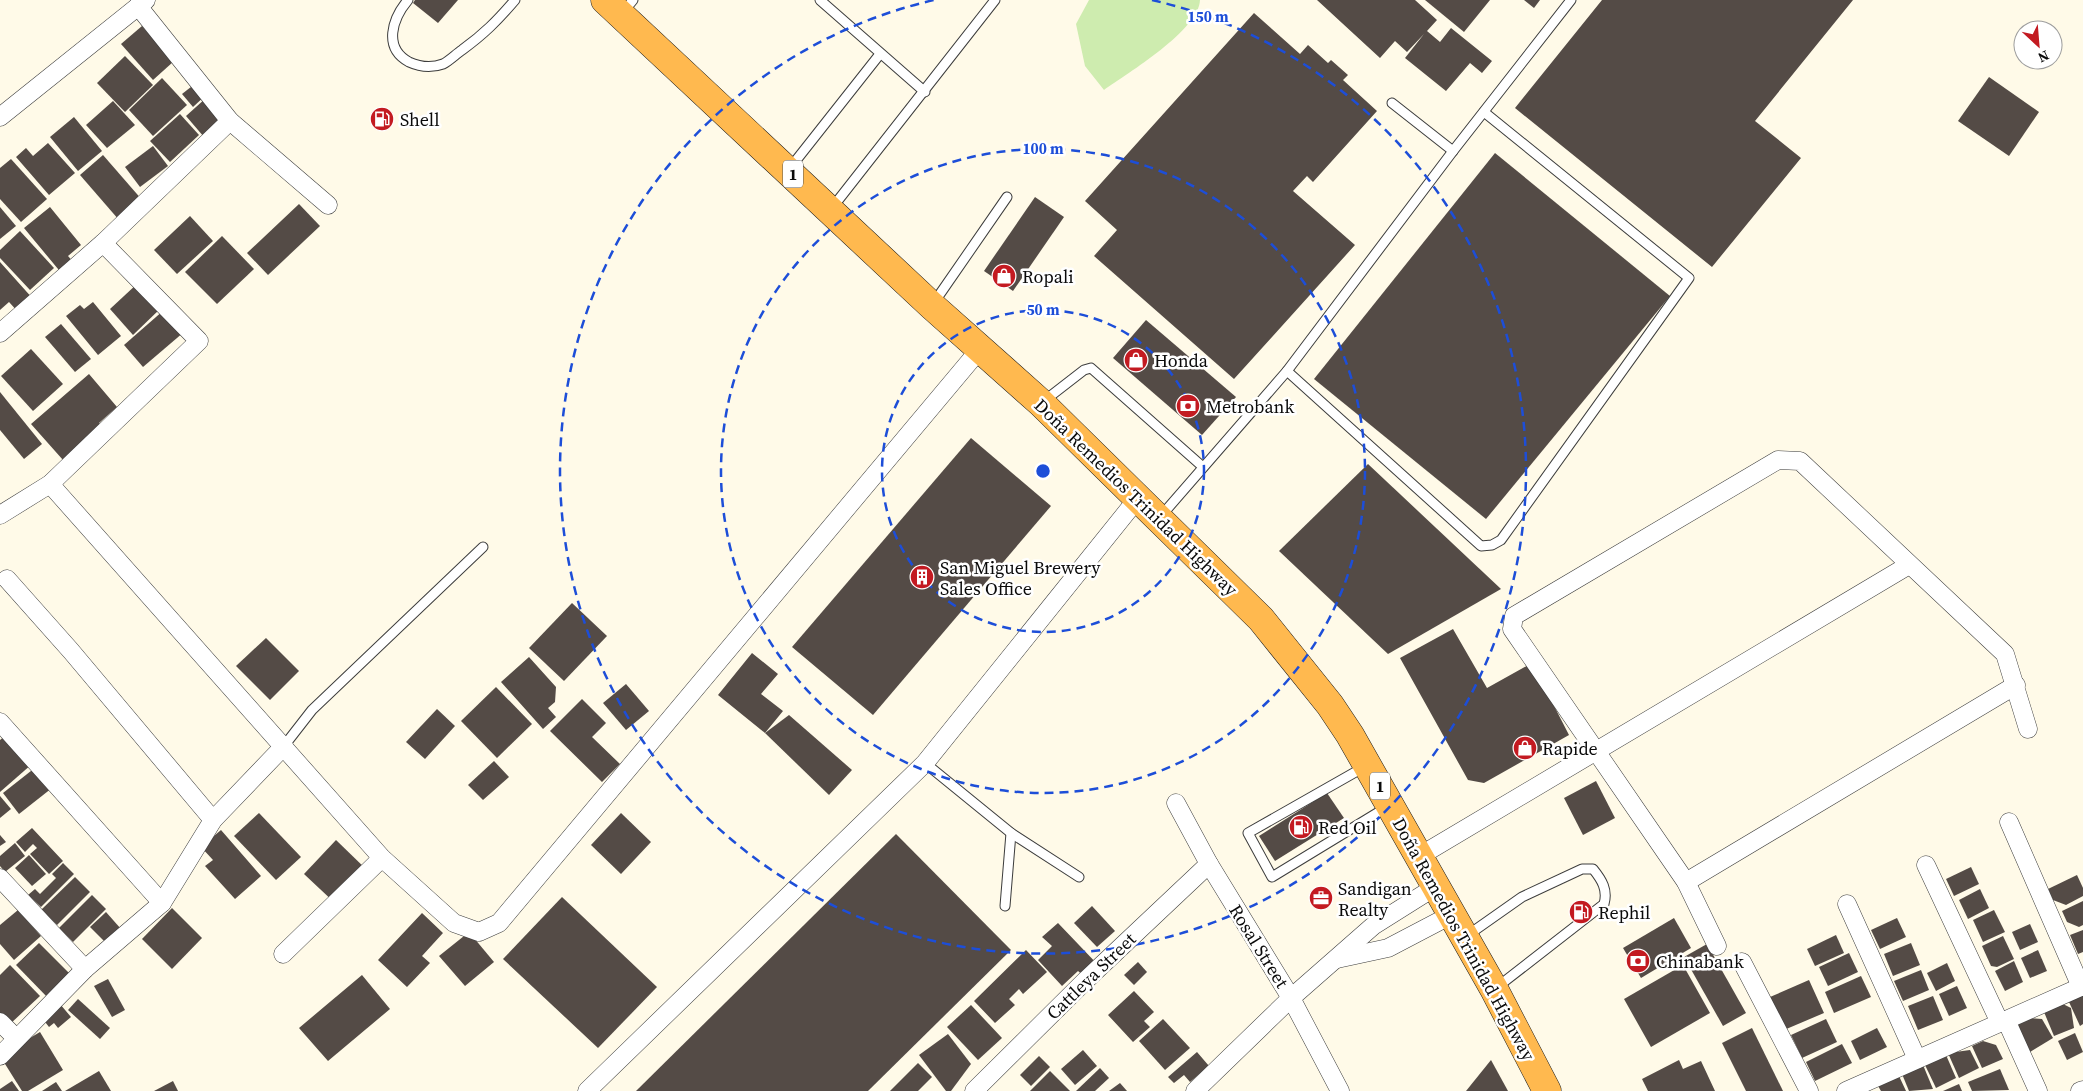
<svg xmlns="http://www.w3.org/2000/svg" width="2083" height="1091" viewBox="0 0 2083 1091" font-family="'Source Serif 4',serif">
	<style>
		.green { fill: #ceecaf }
		.building { fill: #544b46 }
		.lines { fill: none; stroke-linecap: round; stroke-linejoin: round }
		.service-casing { stroke: #3d3d3d; stroke-width: 11 }
		.minor-casing { stroke: #3d3d3d; stroke-width: 19 }
		.trunk-casing { stroke: #1b1b1b; stroke-width: 29 }
		.service { stroke: #fff; stroke-width: 9 }
		.minor { stroke: #fff; stroke-width: 18 }
		.trunk { stroke: #ffb94f; stroke-width: 28 }
		.ring { fill: none; stroke: #1d4ed8; stroke-width: 2.5; stroke-dasharray: 9 6 }
		.labels { text-anchor: middle; dominant-baseline: central; stroke-width: 5; stroke-linejoin: round; paint-order: stroke }
		.shield { fill: #fff; stroke: #545454; stroke-width: 1 }
		.shield-label { font-size: 16px; font-weight: bold; fill: #0a0a0a }
		.poi-label { font-size: 18px; fill: #0a0a0a; stroke: #fff; text-anchor: start }
		.street-label { font-size: 18px; fill: #0a0a0a; stroke: #fff }
		.centre { fill: #1d4ed8; stroke: #fff; stroke-width: 2.5 }
		.ring-label { font-size: 15px; text-anchor: middle; font-weight: bold; fill: #1d4ed8; stroke: #fff; stroke-width: 5; stroke-linejoin: round; paint-order: stroke }
	</style>
	<rect width="100%" height="100%" fill="#fffae8"/>
	<!-- green -->
	<path class="green" d="M1089 0H1200C1199 30 1128 73 1104 90L1085 66 1076 24Z"/>
	<!-- building -->
	<g class="building">
		<polygon points="415,0 458,0 438,23 413,3"/>
		<polygon points="1317,0 1415,0 1437,20 1427,31 1440,42 1451,28 1492,61 1482,73 1470,63 1446,91 1405,58 1424,34 1407,52 1395,41 1380,58"/>
		<polygon points="1425,0 1490,0 1464,32"/>
		<polygon points="1524,0 1540,0 1534,8"/>
		<polygon points="1602,0 1853,0 1755,121 1801,158 1712,267 1515,108"/>
		<polygon points="1254,13 1300,54 1308,45 1328,63 1331,60 1348,75 1343,80 1377,111 1313,182 1307,176 1293,191 1355,245 1234,379 1094,256 1117,230 1085,201"/>
		<polygon points="142,26 173,62 153,80 121,44"/>
		<polygon points="125,56 153,85 125,112 97,83"/>
		<polygon points="1989,77 2039,112 2009,156 1958,121"/>
		<polygon points="162,78 187,105 153,136 129,110"/>
		<polygon points="196,83 206,95 193,107 182,94"/>
		<polygon points="206,98 225,119 204,137 186,116"/>
		<polygon points="113,101 135,125 107,148 86,125"/>
		<polygon points="180,114 199,135 170,162 150,141"/>
		<polygon points="74,117 102,151 78,171 50,137"/>
		<polygon points="48,143 75,173 49,195 16,157 26,148 33,156"/>
		<polygon points="153,146 168,166 140,187 125,167"/>
		<polygon points="1495,153 1670,296 1486,519 1314,379"/>
		<polygon points="103,155 143,201 119,220 80,175"/>
		<polygon points="11,159 47,199 21,222 0,199 0,168"/>
		<polygon points="1035,197 1064,217 1013,291 984,271"/>
		<polygon points="299,204 320,226 268,275 247,253"/>
		<polygon points="0,207 16,226 0,239"/>
		<polygon points="50,207 81,245 68,256 75,264 63,275 24,228"/>
		<polygon points="190,216 213,241 177,274 154,250"/>
		<polygon points="20,231 54,268 30,290 0,258 0,250"/>
		<polygon points="222,236 254,269 217,304 185,272"/>
		<polygon points="0,262 34,300 19,313 9,302 0,310"/>
		<polygon points="138,283 161,308 133,335 110,309"/>
		<polygon points="93,302 121,336 98,355 66,316 80,305 84,309"/>
		<polygon points="164,310 184,332 143,367 124,345"/>
		<polygon points="1146,320 1236,397 1202,435 1113,358"/>
		<polygon points="61,324 91,359 75,372 45,337"/>
		<polygon points="31,349 63,384 33,411 1,376"/>
		<polygon points="89,374 117,407 99,423 102,426 63,460 31,424"/>
		<polygon points="0,392 42,444 24,459 0,430"/>
		<polygon points="971,438 1051,506 873,715 792,647"/>
		<polygon points="1368,464 1501,589 1388,654 1279,551"/>
		<polygon points="572,603 607,636 564,681 529,648"/>
		<polygon points="1453,629 1487,688 1532,663 1569,735 1484,783 1468,780 1400,658"/>
		<polygon points="266,638 299,671 270,700 236,666"/>
		<polygon points="752,653 778,674 761,694 783,711 765,733 718,695"/>
		<polygon points="529,657 556,687 555,702 548,708 556,717 543,729 501,682"/>
		<polygon points="626,684 649,711 626,730 603,703"/>
		<polygon points="496,687 532,724 497,758 461,721"/>
		<polygon points="582,699 606,723 592,737 620,764 602,782 550,731"/>
		<polygon points="437,709 455,726 425,759 406,742"/>
		<polygon points="789,715 852,770 829,795 765,733"/>
		<polygon points="6,735 32,764 0,792 0,740"/>
		<polygon points="494,761 509,777 483,800 468,785"/>
		<polygon points="36,767 52,788 19,814 3,793"/>
		<polygon points="1596,781 1615,818 1583,835 1564,798"/>
		<polygon points="1327,793 1344,818 1275,861 1259,836"/>
		<polygon points="0,796 11,809 0,818"/>
		<polygon points="259,813 301,857 276,880 234,836"/>
		<polygon points="621,813 651,842 621,874 591,845"/>
		<polygon points="32,828 63,861 49,874 30,854 37,848 33,844 25,852 16,842"/>
		<polygon points="221,830 261,876 235,899 205,866 213,860 201,847"/>
		<polygon points="896,834 1011,950 868,1091 636,1091"/>
		<polygon points="0,835 6,842 0,846"/>
		<polygon points="336,840 369,872 337,905 304,874"/>
		<polygon points="15,843 25,856 5,872 0,866 0,856"/>
		<polygon points="29,855 46,874 32,886 15,868"/>
		<polygon points="63,863 74,874 41,907 28,895 35,889 40,894 56,878 52,874"/>
		<polygon points="1971,867 1979,884 1954,896 1946,879"/>
		<polygon points="2077,875 2083,888 2083,896 2066,905 2053,900 2048,889"/>
		<polygon points="75,877 90,892 57,925 41,910"/>
		<polygon points="1980,889 1989,908 1968,919 1959,900"/>
		<polygon points="92,895 106,909 73,942 59,928"/>
		<polygon points="562,897 657,987 598,1048 503,959"/>
		<polygon points="2083,901 2083,925 2079,927 2067,922 2062,911"/>
		<polygon points="1092,906 1115,931 1097,947 1074,923"/>
		<polygon points="172,908 202,938 172,969 142,939"/>
		<polygon points="18,910 41,936 14,960 0,944 0,925"/>
		<polygon points="1994,910 2005,932 1983,942 1973,920"/>
		<polygon points="106,912 121,929 106,943 90,927"/>
		<polygon points="422,913 443,933 422,956 430,963 407,987 378,960"/>
		<polygon points="1674,918 1691,948 1641,978 1623,948"/>
		<polygon points="1897,918 1906,937 1880,949 1871,930"/>
		<polygon points="1058,923 1100,967 1087,979 1078,971 1062,986 1038,960 1052,946 1042,937"/>
		<polygon points="2030,924 2038,942 2020,950 2012,932"/>
		<polygon points="2083,930 2083,952 2078,954 2070,935"/>
		<polygon points="469,932 494,962 465,986 439,956"/>
		<polygon points="1836,935 1844,953 1815,966 1807,949"/>
		<polygon points="2003,936 2014,959 1997,967 1991,966 1982,946"/>
		<polygon points="39,943 72,976 49,999 16,965"/>
		<polygon points="1911,943 1920,965 1893,976 1884,954"/>
		<polygon points="1707,944 1746,1013 1723,1026 1684,957"/>
		<polygon points="1026,950 1047,972 1023,994 1019,989 1009,999 1015,1005 995,1023 974,1001"/>
		<polygon points="2038,950 2047,971 2030,978 2021,958"/>
		<polygon points="1849,953 1858,972 1828,986 1819,967"/>
		<polygon points="2014,961 2023,982 2005,991 1995,971"/>
		<polygon points="1138,962 1147,972 1134,985 1124,975"/>
		<polygon points="1947,963 1955,981 1936,991 1927,973"/>
		<polygon points="10,965 40,996 9,1025 0,1016 0,975"/>
		<polygon points="1683,965 1710,1013 1651,1047 1624,999"/>
		<polygon points="1921,970 1929,990 1903,1001 1894,981"/>
		<polygon points="362,975 390,1009 328,1061 299,1028"/>
		<polygon points="1861,976 1871,997 1834,1013 1825,992"/>
		<polygon points="108,979 125,1010 112,1017 94,986"/>
		<polygon points="1809,980 1824,1013 1784,1030 1770,997"/>
		<polygon points="1957,986 1967,1008 1949,1016 1939,994"/>
		<polygon points="1134,991 1154,1012 1144,1021 1150,1027 1133,1042 1108,1015"/>
		<polygon points="2083,995 2083,1024 2080,1026 2069,1002"/>
		<polygon points="1933,996 1943,1020 1918,1030 1908,1006"/>
		<polygon points="78,999 110,1028 100,1039 68,1010"/>
		<polygon points="60,1004 71,1017 58,1028 54,1023 49,1027 42,1018"/>
		<polygon points="2063,1004 2071,1008 2074,1028 2054,1036 2044,1012"/>
		<polygon points="971,1005 1002,1038 978,1060 947,1027"/>
		<polygon points="2028,1018 2042,1019 2053,1038 2030,1052 2014,1026"/>
		<polygon points="1163,1019 1190,1048 1165,1070 1139,1041"/>
		<polygon points="1826,1019 1837,1042 1802,1058 1791,1035"/>
		<polygon points="1752,1028 1783,1091 1746,1091 1722,1043"/>
		<polygon points="1877,1028 1887,1047 1860,1060 1851,1041"/>
		<polygon points="40,1032 63,1070 28,1091 22,1091 0,1056"/>
		<polygon points="2075,1033 2083,1052 2067,1060 2058,1041"/>
		<polygon points="948,1034 971,1064 951,1091 946,1091 919,1055"/>
		<polygon points="1983,1041 1996,1045 2003,1059 1982,1068 1972,1046"/>
		<polygon points="1842,1044 1852,1063 1815,1081 1806,1062"/>
		<polygon points="1083,1050 1097,1066 1075,1085 1061,1069"/>
		<polygon points="1970,1050 1979,1068 1959,1078 1948,1053"/>
		<polygon points="1197,1052 1209,1066 1190,1082 1184,1075 1174,1083 1168,1077"/>
		<polygon points="1946,1055 1956,1078 1936,1088 1925,1065"/>
		<polygon points="1039,1056 1050,1067 1031,1086 1020,1075"/>
		<polygon points="1491,1060 1508,1091 1466,1091"/>
		<polygon points="1679,1060 1683,1069 1701,1061 1715,1091 1648,1091 1642,1079"/>
		<polygon points="918,1063 932,1077 918,1091 890,1091"/>
		<polygon points="1923,1065 1933,1089 1909,1091 1902,1074"/>
		<polygon points="1100,1068 1109,1078 1095,1091 1076,1091"/>
		<polygon points="2000,1069 2009,1090 1972,1091 1968,1082"/>
		<polygon points="99,1071 111,1091 65,1091"/>
		<polygon points="1050,1071 1070,1091 1030,1091"/>
		<polygon points="1899,1076 1906,1091 1881,1091 1878,1086"/>
		<polygon points="12,1081 19,1091 0,1091 0,1089"/>
		<polygon points="173,1081 178,1091 154,1091"/>
		<polygon points="56,1082 62,1091 42,1091"/>
		<polygon points="1120,1083 1127,1091 1109,1091"/>
		<polygon points="1959,1084 1962,1091 1943,1091"/>
	</g>
	<g class="lines">
		<!-- service casing -->
		<g class="service-casing">
			<g id="service">
				<path d="M408 0C392 19 383 48 409 62 420 67 432 68 443 64 449 61 456 54 462 50 484 34 497 21 515 0"/>
				<polyline points="820,0 925,92"/>
				<polyline points="623,12 633,0"/>
				<polyline points="1392,103 1453,151"/>
				<polyline points="790,168 880,54"/>
				<polyline points="832,208 995,0"/>
				<polyline points="933,304 1007,197"/>
				<polyline points="1287,371 1481,546 1492,545 1501,540 1689,278 1484,112"/>
				<polyline points="1044,401 1084,370 1091,368 1203,467"/>
				<polyline points="1161,516 1287,371 1453,151 1571,0"/>
				<polyline points="284,746 312,710 483,547"/>
				<polyline points="925,763 1011,833 1079,877"/>
				<polyline points="1366,766 1248,833 1272,877 1387,807"/>
				<polyline points="1005,906 1011,833"/>
				<path d="M1468 935 1522 897 1582 869H1593C1602 880 1608 890 1604 904L1496 988"/>
			</g>
		</g>
		<!-- minor casing -->
		<g class="minor-casing">
			<g id="minor">
				<polyline points="138,6 230,121 328,205"/>
				<polyline points="0,117 146,0"/>
				<polyline points="0,333 103,243 230,121"/>
				<polyline points="50,484 382,858 454,923 479,932 499,923 980,349"/>
				<polyline points="0,515 50,484 199,341 103,243"/>
				<polyline points="7,579 71,651 213,820"/>
				<polyline points="0,722 162,903"/>
				<polyline points="1176,803 1209,864 1291,998 1340,1091"/>
				<polyline points="2009,822 2081,987"/>
				<polyline points="1418,857 1909,565"/>
				<polyline points="1926,865 2000,1023"/>
				<polyline points="0,878 85,969"/>
				<polyline points="1686,882 2016,685"/>
				<polyline points="1847,904 1917,1059"/>
				<polyline points="1717,946 1686,882 1512,629 1514,616 1778,460 1800,461 2005,654 2028,729"/>
				<polyline points="283,954 382,858"/>
				<polyline points="1337,959 1388,948 1451,915"/>
				<polyline points="1742,962 1809,1091"/>
				<polyline points="2006,1020 2038,1091"/>
				<polyline points="0,1022 16,1038"/>
				<polyline points="0,1056 85,969 162,903 213,820 284,746"/>
				<polyline points="587,1091 925,763 1138,498"/>
				<polyline points="974,1091 1087,979 1209,864"/>
				<polyline points="1195,1091 1291,998 1373,926 1435,887"/>
				<polyline points="1846,1091 2083,986"/>
				<polyline points="2080,1091 2083,1090"/>
			</g>
		</g>
		<!-- trunk casing -->
		<g class="trunk-casing">
			<polyline id="trunk" points="605,0 932,306 1041,403 1159,519 1261,619 1330,705 1350,735 1494,989 1547,1091"/>
		</g>
		<!-- service -->
		<use href="#service" class="service"/>
		<!-- minor -->
		<use href="#minor" class="minor"/>
		<!-- trunk -->
		<use href="#trunk" class="trunk"/>
	</g>
	<!-- distance rings -->
	<g class="ring">
		<circle cx="1043" cy="471" r="161"/>
		<circle cx="1043" cy="471" r="322"/>
		<path d="M1152 0A483 483 0 1 1 934 0"/>
	</g>
	<!-- icons -->
	<defs>
		<g id="fuel-disc" transform="scale(1.25)"><circle r="9.5" fill="#c31a21" stroke="#fff"/><path d="M-5.5-6h7V0h2V4h1.3V-2.5L3-4.5l.8-.8L6-3V5H2.5V1h-1V6h-7ZM-4.2-4.7v3.2H.2V-4.7Z" fill="#fff"/></g>
		<g id="shop-disc" transform="scale(1.25)"><circle r="9.5" fill="#c31a21" stroke="#fff"/><path d="M-5-2.5h2.3a2.7 3.5 0 0 1 5.4 0H5L5.5 6h-11ZM-1.5-2.5h3a1.5 2.3 0 0 0-3 0Z" fill="#fff"/></g>
		<g id="bank-disc" transform="scale(1.25)"><circle r="9.5" fill="#c31a21" stroke="#fff"/><path d="M-6-4H6V4H-6ZM0-2.3a2.3 2.3 0 1 0 0 4.6a2.3 2.3 0 1 0 0-4.6Z" fill="#fff"/></g>
		<g id="building-disc" transform="scale(1.25)"><circle r="9.5" fill="#c31a21" stroke="#fff"/><path d="M-4-6H4V6H1V3H-1V6H-4ZM-2.5-4.3h1.7v1.8h-1.7ZM.8-4.3h1.7v1.8H.8ZM-2.5-1h1.7V.8h-1.7ZM.8-1h1.7V.8H.8Z" fill="#fff"/></g>
		<g id="office-disc" transform="scale(1.25)"><circle r="9.5" fill="#c31a21" stroke="#fff"/><path d="M-6-3h4V-5.5h4V-3h4V5H-6ZM-1-4.5V-3h2v-1.5ZM-6 0V1H6V0Z" fill="#fff"/></g>
	</defs>
	<g fill-rule="evenodd">
		<use href="#fuel-disc" x="382" y="119"/>
		<use href="#shop-disc" x="1004" y="276"/>
		<use href="#shop-disc" x="1136" y="360"/>
		<use href="#bank-disc" x="1188" y="406"/>
		<use href="#building-disc" x="922" y="577"/>
		<use href="#shop-disc" x="1525" y="748"/>
		<use href="#fuel-disc" x="1301" y="827"/>
		<use href="#office-disc" x="1321" y="898"/>
		<use href="#fuel-disc" x="1581" y="912"/>
		<use href="#bank-disc" x="1638" y="961"/>
	</g>
	<g class="labels">
		<!-- shield labels -->
		<g class="shield">
			<rect x="783" y="160.5" width="20" height="27" rx="4"/>
			<rect x="1370" y="772.5" width="20" height="27" rx="4"/>
		</g>
		<g class="shield-label">
			<text x="793" y="174">1</text>
			<text x="1380" y="786">1</text>
		</g>
		<!-- poi labels -->
		<g class="poi-label">
			<text x="400" y="119">Shell</text>
			<text x="1022" y="276">Ropali</text>
			<text x="1154" y="360">Honda</text>
			<text x="1206" y="406">Metrobank</text>
			<text x="940" y="567">San Miguel Brewery<tspan x="940" dy="21">Sales Office</tspan></text>
			<text x="1542" y="748">Rapide</text>
			<text x="1318" y="827">Red Oil</text>
			<text x="1338" y="888">Sandigan<tspan x="1338" dy="21">Realty</tspan></text>
			<text x="1598" y="912">Rephil</text>
			<text x="1656" y="961">Chinabank</text>
		</g>
		<!-- street labels -->
		<g class="street-label">
			<text transform="translate(1136 497) rotate(44)">Doña Remedios Trinidad Highway</text>
			<text transform="translate(1464 939) rotate(61)">Doña Remedios Trinidad Highway</text>
			<text transform="translate(1259 946) rotate(58)">Rosal Street</text>
			<text transform="translate(1091 976) rotate(-44)">Cattleya Street</text>
		</g>
	</g>
	<circle cx="1043" cy="471" r="8" class="centre"/>
	<g class="ring-label">
		<text x="1208" y="22">150 m</text>
		<text x="1043" y="154">100 m</text>
		<text x="1043" y="315">50 m</text>
	</g>
	<!-- north arrow -->
	<g transform="translate(2038 45) rotate(154)"><circle r="24" fill="#ffffff" stroke="#9d9d9d"/>
	<path d="M0-4L9 19L0 12L-9 19Z" fill="#c31a21"/>
	<text y="-8" font-size="14" font-weight="bold" text-anchor="middle" fill="#0a0a0a">N</text>
	</g>
</svg>
